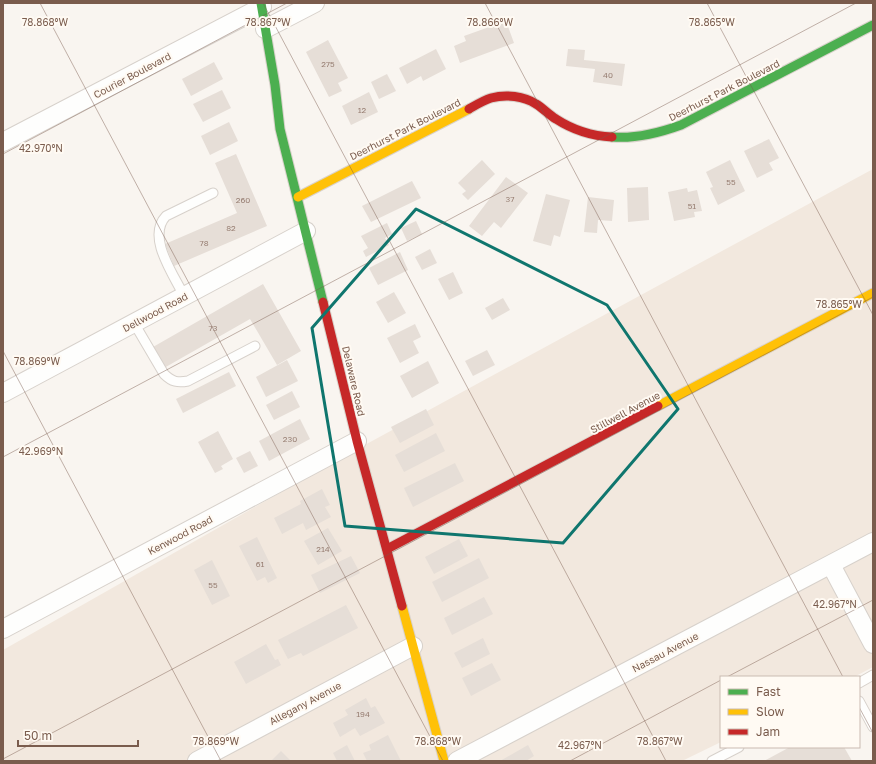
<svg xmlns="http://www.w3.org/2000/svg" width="876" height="764" viewBox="0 0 876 764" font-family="'Golos Text',sans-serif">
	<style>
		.residential { fill: #f2e8de }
		.building { fill: #e6ded7 }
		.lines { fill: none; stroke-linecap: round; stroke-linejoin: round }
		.lane-casing { stroke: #d7d1cb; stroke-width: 11 }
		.street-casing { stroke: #d7d1cb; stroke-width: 20 }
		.fast-casing { stroke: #d9d2cb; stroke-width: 11 }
		.slow-casing { stroke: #d9d2cb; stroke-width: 11 }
		.jam-casing { stroke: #d9d2cb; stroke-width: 11 }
		.lane { stroke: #fefefd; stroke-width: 9 }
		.street { stroke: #fefefd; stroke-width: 18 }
		.fast { stroke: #4caf50; stroke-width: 9 }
		.slow { stroke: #ffc107; stroke-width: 9 }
		.jam { stroke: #c62828; stroke-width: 9 }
		.marked { fill: none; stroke: #0f766e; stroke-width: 3; stroke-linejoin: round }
		.ticks { fill: none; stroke: #7a5c4d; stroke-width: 1; stroke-opacity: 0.45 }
		.labels { text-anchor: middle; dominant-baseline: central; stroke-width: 4; stroke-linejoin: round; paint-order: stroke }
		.number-label { font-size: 8px; fill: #977e72 }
		.street-label { font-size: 10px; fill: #7a5c4d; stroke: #fffaf3 }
		.ticks-label { font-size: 10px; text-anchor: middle; fill: #7a5c4d; stroke: #fffaf3; stroke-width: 4; stroke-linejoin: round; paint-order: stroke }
	</style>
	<rect width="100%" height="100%" fill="#f9f5f0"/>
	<!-- residential -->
	<polygon class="residential" points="873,169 873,667 854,677 721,677 721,742 682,761 3,761 3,650 350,453"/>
	<!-- building -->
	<g class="building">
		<polygon points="506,21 514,43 460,63 454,46 466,41 464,36"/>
		<polygon points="328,40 348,78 338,83 342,91 329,97 306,52"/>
		<polygon points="436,49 446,69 423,81 421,76 407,84 399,68"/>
		<polygon points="568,49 585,50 584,60 625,64 622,86 593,82 595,69 566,66"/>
		<polygon points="214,62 223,79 191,96 182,79"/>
		<polygon points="387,74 396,91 379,99 371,82"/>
		<polygon points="222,90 231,108 203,122 193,104"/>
		<polygon points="369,92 378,112 351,125 342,106"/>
		<polygon points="229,122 238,141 210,155 201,136"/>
		<polygon points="769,139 779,158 769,163 773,170 757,178 744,151"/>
		<polygon points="236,154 267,226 174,266 165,244 237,213 215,163"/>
		<polygon points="482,160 495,174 468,200 462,194 466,191 458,183"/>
		<polygon points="730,160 745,191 718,205 710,188 713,187 706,172"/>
		<polygon points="506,177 528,193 501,228 494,222 482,236 469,226"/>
		<polygon points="412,181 421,198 371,222 362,206"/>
		<polygon points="648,187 649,220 628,222 627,188"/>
		<polygon points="687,188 688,192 697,190 702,211 694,212 695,217 674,221 668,192"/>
		<polygon points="546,194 570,200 560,237 554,235 551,246 533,241"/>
		<polygon points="588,197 614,200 612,221 598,220 597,233 584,232"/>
		<polygon points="416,221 422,234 407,241 401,228"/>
		<polygon points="387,223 392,234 385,238 389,245 366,257 363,251 368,248 361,236"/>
		<polygon points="430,249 437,263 422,270 415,257"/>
		<polygon points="400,252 408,270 378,285 369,268"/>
		<polygon points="453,272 463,293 449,300 438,279"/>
		<polygon points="263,284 301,351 277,365 250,319 164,368 153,347"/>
		<polygon points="394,292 406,313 388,323 376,302"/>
		<polygon points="503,298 510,310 492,320 485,308"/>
		<polygon points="415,324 421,337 413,341 419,353 400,363 387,338"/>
		<polygon points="487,350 495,365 473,376 465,361"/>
		<polygon points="287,360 298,381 266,397 256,377"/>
		<polygon points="428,361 439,383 412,398 400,376"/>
		<polygon points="229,372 236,386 183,413 176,399"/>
		<polygon points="292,391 300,407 274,420 266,405"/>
		<polygon points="426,409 434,425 400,443 391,427"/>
		<polygon points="300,419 310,439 269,461 259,441"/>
		<polygon points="218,431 233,459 221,466 223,469 215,473 198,442"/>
		<polygon points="436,433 445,451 404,472 395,455"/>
		<polygon points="250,451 258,466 244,473 236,458"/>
		<polygon points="455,463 464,481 413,507 404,488"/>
		<polygon points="322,489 330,505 325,507 331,517 306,530 303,523 282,534 274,518 301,504 300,501"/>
		<polygon points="328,528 342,551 318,565 304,541"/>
		<polygon points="257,537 277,578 268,583 265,577 257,581 239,546"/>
		<polygon points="459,539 468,556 434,574 425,557"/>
		<polygon points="351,556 360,573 320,593 311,575"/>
		<polygon points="479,558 489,578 442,602 432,582"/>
		<polygon points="212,560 230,596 212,605 194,570"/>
		<polygon points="484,597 493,614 452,635 444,618"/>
		<polygon points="346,605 358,628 303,656 301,653 288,659 278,640"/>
		<polygon points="483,638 490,654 462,668 454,653"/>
		<polygon points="266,644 275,660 278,659 281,665 246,684 234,662"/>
		<polygon points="492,663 501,680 471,696 462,678"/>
		<polygon points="366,698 371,708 375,706 385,723 360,736 355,728 340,737 333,723 348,715 345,710"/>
		<polygon points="388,735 401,761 367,761 363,753 371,750 369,745"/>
		<polygon points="347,745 355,761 337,761 333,753"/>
		<polygon points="528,745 534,756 526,761 500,761"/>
		<polygon points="790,747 844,747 852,761 764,761"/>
		<polygon points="281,751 291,761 271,761"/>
	</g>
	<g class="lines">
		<!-- lane casing -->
		<g class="lane-casing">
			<g id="lane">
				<path d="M184 296C174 275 146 237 166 216L213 193"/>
				<path d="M134 323 164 374C172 382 178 383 188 381L255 346"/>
				<polyline points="859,683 873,675"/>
				<polyline points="859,701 873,727"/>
				<polyline points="712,761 739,747"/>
			</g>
		</g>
		<!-- street casing -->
		<g class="street-casing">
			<g id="street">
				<polyline points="265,29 315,3"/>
				<polyline points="3,142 262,7"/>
				<polyline points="3,393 306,231"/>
				<polyline points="831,565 873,644"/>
				<polyline points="3,629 357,441"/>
				<polyline points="197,761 413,646"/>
				<polyline points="457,761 873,542"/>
			</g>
		</g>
		<!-- fast casing -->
		<g class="fast-casing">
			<g id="fast">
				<polyline points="261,3 275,85 280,129 323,302"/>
				<path d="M612 137C636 139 659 133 681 125L873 25"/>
			</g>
		</g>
		<!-- slow casing -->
		<g class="slow-casing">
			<g id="slow">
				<polyline points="298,197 469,109"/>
				<polyline points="658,406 873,293"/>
				<polyline points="402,606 444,761"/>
			</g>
		</g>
		<!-- jam casing -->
		<g class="jam-casing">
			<g id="jam">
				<path d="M469 109C476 105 484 100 491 98 506 94 524 96 536 104 543 108 549 115 556 119 573 130 592 136 612 137"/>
				<polyline points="323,302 357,441 402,606"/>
				<polyline points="387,549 658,406"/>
			</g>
		</g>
		<!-- lane -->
		<use href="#lane" class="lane"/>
		<!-- street -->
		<use href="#street" class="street"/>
		<!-- fast -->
		<use href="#fast" class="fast"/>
		<!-- slow -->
		<use href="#slow" class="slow"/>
		<!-- jam -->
		<use href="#jam" class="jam"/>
	</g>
	<!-- marked area -->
	<path class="marked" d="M416 209 607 305 678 409 563 543 345 526 312 328Z"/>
	<!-- ticks -->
	<path class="ticks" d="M40 3 443 761M263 3 666 761M485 3 843 677M707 3 873 315M3 154 287 3M3 351 221 761M3 457 856 3M727 677 873 600M859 707 873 733M3 759 873 297M570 761 721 680"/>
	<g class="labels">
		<!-- number labels -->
		<g class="number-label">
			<text x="328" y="64">275</text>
			<text x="608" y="75">40</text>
			<text x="362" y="110">12</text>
			<text x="731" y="182">55</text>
			<text x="510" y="199">37</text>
			<text x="243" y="200">260</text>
			<text x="692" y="206">51</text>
			<text x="231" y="228">82</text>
			<text x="204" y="243">78</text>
			<text x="213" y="328">73</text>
			<text x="290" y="439">230</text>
			<text x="323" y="549">214</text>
			<text x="260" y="564">61</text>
			<text x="213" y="585">55</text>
			<text x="363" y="714">194</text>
		</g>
		<!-- street labels -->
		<g class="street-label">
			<text transform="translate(132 75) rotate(-28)">Courier Boulevard</text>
			<text transform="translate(724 90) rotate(-27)">Deerhurst Park Boulevard</text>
			<text transform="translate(405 129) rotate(-27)">Deerhurst Park Boulevard</text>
			<text transform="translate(155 312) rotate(-28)">Dellwood Road</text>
			<text transform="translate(354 381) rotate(77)">Delaware Road</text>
			<text transform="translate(625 412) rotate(-28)">Stillwell Avenue</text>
			<text transform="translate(180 535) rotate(-28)">Kenwood Road</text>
			<text transform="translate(665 652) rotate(-28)">Nassau Avenue</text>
			<text transform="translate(305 703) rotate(-28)">Allegany Avenue</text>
		</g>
	</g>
	<g class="ticks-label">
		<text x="45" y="26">78.868°W</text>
		<text x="268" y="26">78.867°W</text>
		<text x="490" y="26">78.866°W</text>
		<text x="712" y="26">78.865°W</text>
		<text x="41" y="152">42.970°N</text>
		<text x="839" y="308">78.865°W</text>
		<text x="37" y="365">78.869°W</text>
		<text x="41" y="455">42.969°N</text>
		<text x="835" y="608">42.967°N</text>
		<text x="216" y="745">78.869°W</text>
		<text x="438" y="745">78.868°W</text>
		<text x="660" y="745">78.867°W</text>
		<text x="580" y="749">42.967°N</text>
	</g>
	<!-- border -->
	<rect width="876" height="764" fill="none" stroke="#7a5c4d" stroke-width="8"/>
	<!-- legend -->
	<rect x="720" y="676" width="140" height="72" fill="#fffaf3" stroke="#cabbb1"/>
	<rect x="728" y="689" width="20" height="6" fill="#4caf50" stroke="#cabbb1"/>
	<text x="756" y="696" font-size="12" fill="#7a5c4d">Fast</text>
	<rect x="728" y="709" width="20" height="6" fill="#ffc107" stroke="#cabbb1"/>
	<text x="756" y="716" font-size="12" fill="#7a5c4d">Slow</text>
	<rect x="728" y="729" width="20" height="6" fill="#c62828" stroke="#cabbb1"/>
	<text x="756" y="736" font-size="12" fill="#7a5c4d">Jam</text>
	<!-- scale -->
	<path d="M18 740v6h120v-6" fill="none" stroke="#7a5c4d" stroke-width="2"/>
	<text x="24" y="740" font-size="12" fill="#7a5c4d" stroke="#fffaf3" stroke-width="3" paint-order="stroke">50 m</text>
</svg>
